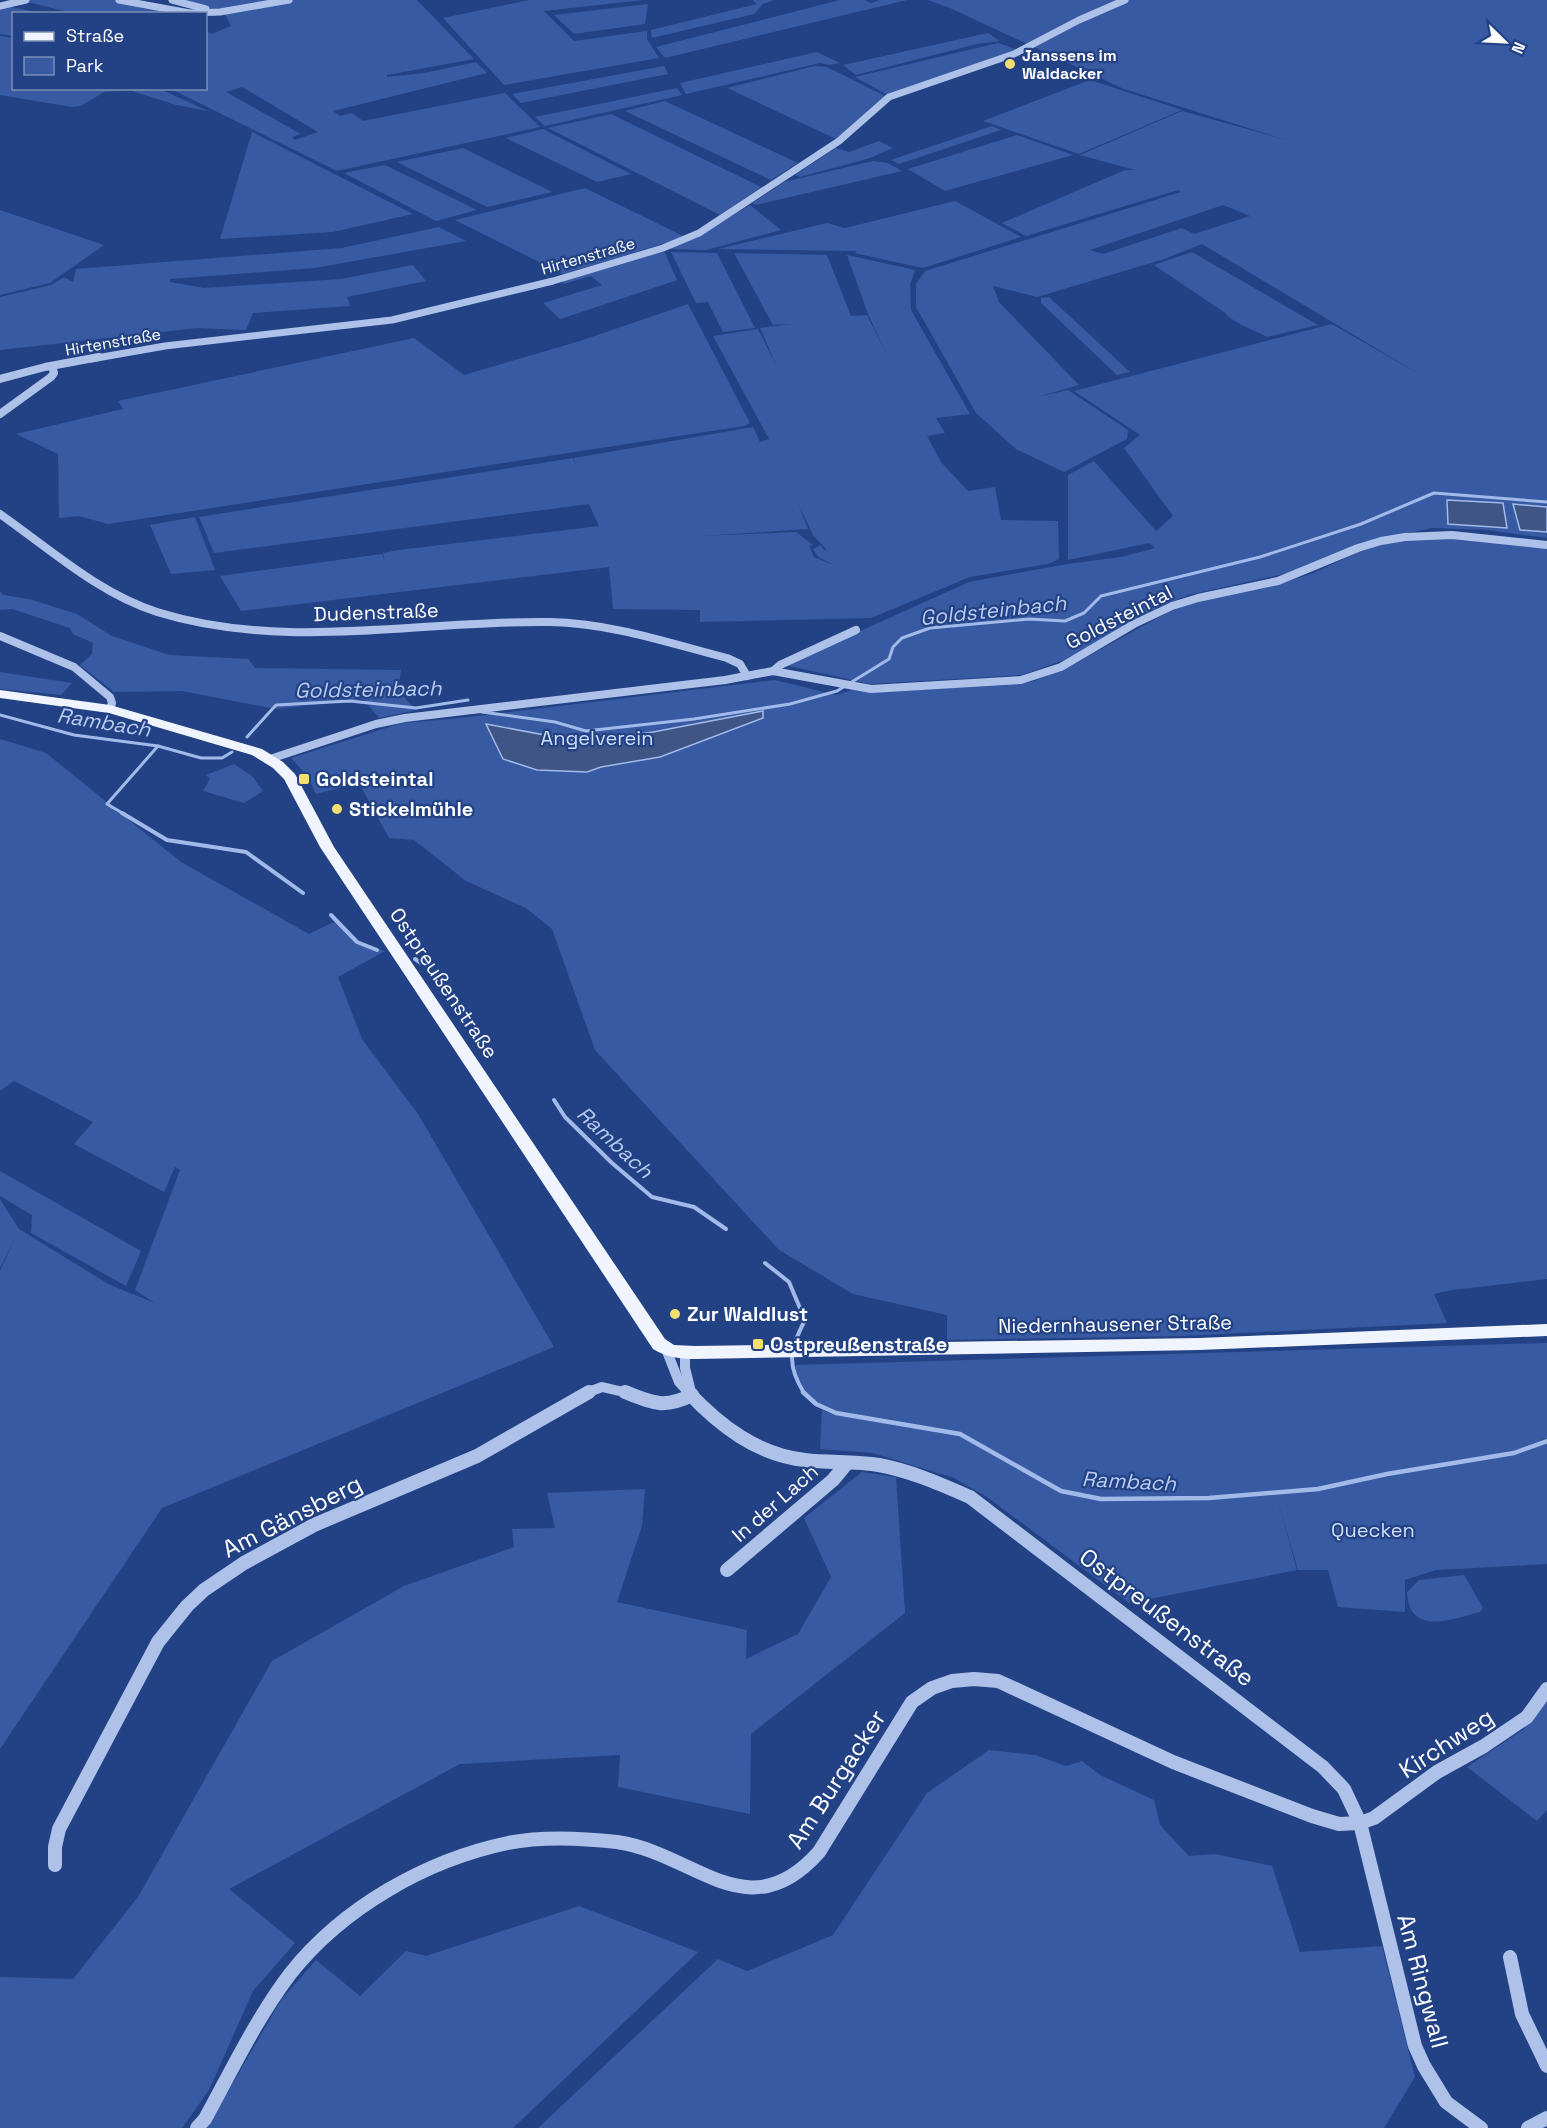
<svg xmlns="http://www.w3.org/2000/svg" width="1547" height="2128" viewBox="0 0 1547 2128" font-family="'Space Grotesk',sans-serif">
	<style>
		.green { fill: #385aa2; fill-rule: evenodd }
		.water { fill: #3f5586; stroke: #a1bae9; stroke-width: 1.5 }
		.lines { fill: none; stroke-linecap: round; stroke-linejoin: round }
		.stream-far2 { stroke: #a1bae9; stroke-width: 3 }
		.stream-far1 { stroke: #a1bae9; stroke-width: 4 }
		.stream { stroke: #a1bae9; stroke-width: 4.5 }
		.minor-far3 { stroke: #adc1e9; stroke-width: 7 }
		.minor-far2 { stroke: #adc1e9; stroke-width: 8 }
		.minor-far1 { stroke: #adc1e9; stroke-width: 10 }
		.minor { stroke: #adc1e9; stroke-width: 14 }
		.major { fill: #f0f4fe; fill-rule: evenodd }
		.poi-dot { fill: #f3de70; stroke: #234285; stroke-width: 2 }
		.labels { text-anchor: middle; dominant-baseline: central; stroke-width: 4.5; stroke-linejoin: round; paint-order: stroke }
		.far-poi-label { font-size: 16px; font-weight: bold; fill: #fff; stroke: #234285; text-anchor: start }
		.far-street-label { font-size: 16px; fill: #fff; stroke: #234285 }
		.street-label { font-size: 20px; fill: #fff; stroke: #234285 }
		.park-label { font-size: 20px; fill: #d1def7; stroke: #234285 }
		.poi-label { font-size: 20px; font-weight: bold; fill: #fff; stroke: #234285; text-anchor: start }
		.water-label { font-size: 21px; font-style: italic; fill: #b9cbf0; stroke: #234285 }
		.near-street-label { font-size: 24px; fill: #fff; stroke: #234285 }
	</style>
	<rect width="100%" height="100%" fill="#234285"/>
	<!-- green -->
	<g class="green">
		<polygon points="31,0 115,0 184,13 72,13 24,1"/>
		<polygon points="181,0 279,0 216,10"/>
		<path d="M292 0H417L474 59 387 75V77L424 73 476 62 487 73 333 111 340 116 352 113 363 121 505 93 540 127 337 171 171 89 206 88V31L212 34 231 26 224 12ZM242 87 318 132 295 140 292 137 301 134 226 92Z"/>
		<polygon points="529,0 643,0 544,11 574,41 647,31 647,39 659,58 504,85 443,18"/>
		<polygon points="752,0 774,0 763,4 754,14 652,38 651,30 757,4"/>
		<polygon points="840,0 865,0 871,3 880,0 907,0 665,58 656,47"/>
		<path d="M928 0H1547V538L1486 530 1432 528 1360 543 1288 573 1188 595 1157 608 1102 641 1064 660 1022 675 871 684 855 681 889 659 891 654 888 659 852 680 785 665 969 582 1067 564 1121 557 1155 548 1149 543 1068 560V475L1094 461 1156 531 1173 516 1124 448 1140 435 1074 391 1332 324 1424 377 1202 244 1164 259 1037 297 993 286 999 302 1079 385 1037 397 1068 390 1128 430 1127 439 1064 472 1016 449 976 413 916 307V284L925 271 1181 192 1178 190 1026 236 1002 223 1125 170H1135L1080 155 1182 111 1286 140 1124 89 950 8ZM1223 205 1250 216 1194 234 1182 228 1103 254 1090 250Z"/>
		<polygon points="648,4 645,24 574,34 554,15"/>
		<polygon points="6,6 41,13 14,14 13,36 0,34 0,7"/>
		<polygon points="988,33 1000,41 977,44 856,75 843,65"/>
		<polygon points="0,36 13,38 14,88 160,89 208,111 176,105 129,90 104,92 81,106 72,107 0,95"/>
		<polygon points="998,43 1018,50 888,95 855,77"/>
		<polygon points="817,52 840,63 830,65 820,63 686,94 680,83"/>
		<polygon points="664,66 668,74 521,103 512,94"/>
		<polygon points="815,66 827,67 887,97 836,139 727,88"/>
		<polygon points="1090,80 1182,110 1079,154 983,121"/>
		<polygon points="677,88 682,95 545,126 535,117"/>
		<polygon points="665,101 798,163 771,180 625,111"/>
		<polygon points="611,114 761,187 720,215 548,128"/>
		<polygon points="992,126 1001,130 899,164 891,160"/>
		<polygon points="543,129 631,174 597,182 506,138"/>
		<polygon points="252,132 413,214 333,232 220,239"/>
		<polygon points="1017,135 1073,155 945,191 908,169"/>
		<polygon points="879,141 893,148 870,158 800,177 795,175 836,148 849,152"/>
		<polygon points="463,148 552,192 487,207 397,162"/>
		<polygon points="873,161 888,163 902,171 756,205 752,203 784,182"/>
		<polygon points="385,165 477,210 436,221 344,173"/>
		<polygon points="585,188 685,237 563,274 455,220"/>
		<polygon points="955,201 1021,237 923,268 854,253 857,251 718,249 827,223 845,228"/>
		<polygon points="750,205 781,230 706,250 671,249 671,247 695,238"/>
		<polygon points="0,210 104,245 50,283 0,295"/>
		<polygon points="439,227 466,241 315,268 170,279 170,282 204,288 341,279 413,265 426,281 347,297 350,306 253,313 246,330 197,328 0,350 0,297 51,285 64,277 73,282 76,269 342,248"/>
		<polygon points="659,250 664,251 677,280 560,319 543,303 602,285 591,276 564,284 560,280"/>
		<polygon points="671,252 717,253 755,328 723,332 708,302 696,303"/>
		<path d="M1192 252 1318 325 1267 337C1253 329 1234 324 1224 312L1154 265Z"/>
		<path d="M734 253 827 255 851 316 867 315 886 353 868 314 847 255 915 270 910 285 911 310 970 414 936 418 945 433 927 436 941 462 968 491 995 487 1001 520 1058 521 1059 559 1048 564 970 577 871 618 700 622V610L613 609 609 567 241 611 220 576 382 554 385 561 383 553 399 550 599 526 589 504 214 553 199 517 573 458 576 465 574 458 753 427 760 442 769 439 713 336 758 329 777 367 760 328 791 324 773 325ZM798 503 813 535 826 549 824 550 821 545 813 549 818 557 836 566 814 557 809 546 813 545 796 532 702 536 808 529Z"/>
		<polygon points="1049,297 1130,372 1117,375 1041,303 1041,298"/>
		<polygon points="688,304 750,423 744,426 108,524 79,516 59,518 58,454 16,434 123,409 118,401 414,338 464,375 580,341"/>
		<polygon points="195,517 215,570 171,574 150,525"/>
		<polygon points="1439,536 1547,547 1547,1279 1452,1290 1434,1294 1447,1323 1182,1336 947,1340 947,1315 853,1294 779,1250 595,1050 552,929 526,908 466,881 414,840 389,838 359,783 316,794 308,777 291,758 402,723 451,719 775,680 836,695 852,690 879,692 1009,685 1031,682 1067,668 1170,611 1190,604 1282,583 1314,573 1369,547 1395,540"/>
		<path d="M0 591 3 595 29 599 77 614 112 636 169 655 248 659 255 668 401 670C397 690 402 697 417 710L379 718 363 699 276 709 182 691 114 692 80 665 92 654 93 643 73 634 70 628 12 609 0 610Z"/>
		<polygon points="0,672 72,683 61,695 0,689"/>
		<polygon points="0,739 46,753 181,862 309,934 338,920 362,944 385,951 338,977 362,1039 418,1114 554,1347 162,1508 0,1749 0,1271 14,1240 0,1268 0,1199 19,1229 110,1285 155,1303 135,1290 180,1170 175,1167 164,1192 74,1144 93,1122 14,1081 0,1091"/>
		<polygon points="234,764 253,777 263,791 244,803 203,791 210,779 206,775"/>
		<polygon points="0,1171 141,1251 126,1286 31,1233 32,1215 0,1196"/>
		<polygon points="1547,1343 1547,1438 1514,1451 1464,1460 1466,1463 1516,1454 1547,1443 1547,1564 1436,1570 1405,1580 1405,1612 1338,1607 1328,1570 1298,1570 1277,1498 1297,1570 1129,1603 987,1497 954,1478 873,1453 820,1449 822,1410 834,1415 959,1435 1060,1492 1100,1500 1209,1499 1275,1494 1275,1491 1207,1497 1101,1498 1061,1490 960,1433 862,1417 837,1411 817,1402 805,1393 796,1376 796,1365"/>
		<polygon points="862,1472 896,1477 905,1613 751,1734 750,1814 618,1787 620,1755 460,1764 229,1889 295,1943 253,1991 209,2090 182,2128 0,2128 0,1977 73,1979 138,1897 272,1661 404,1586 514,1547 512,1529 555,1528 547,1493 645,1489 642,1526 617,1602 747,1630 746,1659 798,1634 831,1577 804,1518"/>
		<path d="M1464 1575 1483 1608 1480 1612C1452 1619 1409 1637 1407 1592L1419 1580Z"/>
		<polygon points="1547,1699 1547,1810 1537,1821 1467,1767 1524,1729"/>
		<polygon points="989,1750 1035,1755 1066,1766 1082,1761 1100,1775 1154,1800 1160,1825 1189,1856 1215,1854 1272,1866 1300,1952 1382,1946 1415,2077 1384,2128 538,2128 718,1959 747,1971 833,1935 927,1793"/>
		<polygon points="579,1906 698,1952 513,2128 207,2128 281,2000 316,1960 360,1996 406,1951 426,1956"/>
	</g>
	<!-- water -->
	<g class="water">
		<polygon points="1447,500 1503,503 1507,528 1448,524"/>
		<polygon points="1513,504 1547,507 1547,532 1520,530"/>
		<polygon points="763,711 763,718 660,757 601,767 587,772 537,770 503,759 486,724 582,742 653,732"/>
	</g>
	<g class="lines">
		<!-- stream-far2 -->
		<g class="stream-far2">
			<polyline points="482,712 555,722 586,731 694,719 790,704 837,691 889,659 893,647 902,638 930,628 1029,619 1065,621 1084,613 1101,596 1260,557 1361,524 1434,493 1547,502"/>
			<polyline points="0,715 74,735 158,746 201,758 222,758 232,752"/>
			<polyline points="247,737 276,705 350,701 416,708 468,700"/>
			<polyline points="124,814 107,804 158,746"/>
		</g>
		<!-- stream-far1 -->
		<g class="stream-far1">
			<polyline points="122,813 167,840 246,852 303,893"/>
			<polyline points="331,915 357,942 377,950"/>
			<polyline points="415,959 421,963"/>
			<polyline points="554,1100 565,1117 612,1163 652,1197 694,1207 726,1229"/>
			<path d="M765 1263 789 1282 805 1320C790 1349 786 1364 804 1393"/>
		</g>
		<!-- stream -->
		<polyline class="stream" points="803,1392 816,1404 836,1413 960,1434 1061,1491 1101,1499 1209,1498 1318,1489 1387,1474 1514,1453 1547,1441"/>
		<!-- minor-far3 -->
		<g class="minor-far3">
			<polyline points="119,0 190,13 220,12 289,0"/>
			<polyline points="172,0 206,9"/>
			<polyline points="0,6 26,0"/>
			<polyline points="91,359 165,346 392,320 553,281 663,248 699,233 839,141 889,97 1014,54 1079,20 1125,0"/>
		</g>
		<!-- minor-far2 -->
		<g class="minor-far2">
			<polyline points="0,379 45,367 99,357"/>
			<polyline points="0,414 51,377 54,373 52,366"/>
			<path d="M0 514C50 549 98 593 157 612 286 652 418 620 550 622 610 623 669 643 727 658L740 664 747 676"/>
			<polyline points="0,636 74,667 110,697 112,703 110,709"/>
			<polyline points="773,671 780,665 856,630"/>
			<polyline points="270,759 376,724 405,718 725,680 773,671 871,689 1021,680 1061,667 1134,624 1172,606 1198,598 1278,581 1358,548 1381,541 1405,537 1452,535 1547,545"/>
		</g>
		<!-- minor-far1 -->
		<g class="minor-far1">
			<polyline points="666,1349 679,1382 689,1393"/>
			<polyline points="685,1352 685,1368 691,1392"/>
			<polyline points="586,1393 602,1387 628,1393"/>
		</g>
		<!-- minor -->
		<g class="minor">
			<path d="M625 1392C652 1403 664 1409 692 1395"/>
			<path d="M688 1392C719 1425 757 1455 805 1460 829 1463 854 1461 879 1465 911 1471 940 1484 970 1497L1323 1767 1344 1789 1360 1823 1415 2046 1424 2066 1446 2102 1481 2128"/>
			<polyline points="727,1570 833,1480 847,1463"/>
			<polyline points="55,1865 55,1847 59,1829 158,1642 187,1606 204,1590 244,1563 314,1525 477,1456 589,1392"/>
			<polyline points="1510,1957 1522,2014 1547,2066"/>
			<path d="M197 2128 205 2119C232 2070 256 2019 290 1974 342 1908 426 1860 508 1843 542 1836 582 1838 617 1842 695 1853 748 1932 819 1852L912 1702 932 1688 952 1681 974 1679 998 1681 1173 1762 1312 1816 1339 1824 1360 1823 1374 1818 1437 1772 1484 1746 1527 1717 1547 1689"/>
			<polyline points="1528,2128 1547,2118"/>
		</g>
		<!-- major -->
		<path class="major" d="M0 690 110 705 262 749 283 762 295 774 334 847 665 1339 674 1345 695 1346 1199 1338 1547 1324V1336L1199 1350 695 1359C680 1359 666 1357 653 1349L320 847 284 779 273 768 252 755 109 713 0 698Z"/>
	</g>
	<!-- markers -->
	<g class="poi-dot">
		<circle cx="1010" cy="64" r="6"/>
		<rect x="298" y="773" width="12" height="12" rx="3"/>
		<circle cx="337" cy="809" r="6"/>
		<circle cx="675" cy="1314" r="6"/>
		<rect x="752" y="1338" width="12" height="12" rx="3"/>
	</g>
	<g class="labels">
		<!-- far-poi labels -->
		<g class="far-poi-label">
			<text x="1022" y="55">Janssens im<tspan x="1022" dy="18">Waldacker</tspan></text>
		</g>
		<!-- far-street labels -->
		<g class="far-street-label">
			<text transform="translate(588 256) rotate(-16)">Hirtenstraße</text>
			<text transform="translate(113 342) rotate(-10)">Hirtenstraße</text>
		</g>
		<!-- street labels -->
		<g class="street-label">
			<text transform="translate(376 612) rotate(-2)">Dudenstraße</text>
			<text transform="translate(1119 617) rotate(-27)">Goldsteintal</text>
			<text transform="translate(444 983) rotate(56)">Ostpreußenstraße</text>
			<text transform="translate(1115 1324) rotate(-1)">Niedernhausener Straße</text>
			<text transform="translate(775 1503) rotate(-41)">In der Lach</text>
		</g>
		<!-- park labels -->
		<g class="park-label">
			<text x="597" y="738">Angelverein</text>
			<text x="1373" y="1530">Quecken</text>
		</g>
		<!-- poi labels -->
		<g class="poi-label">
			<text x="316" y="779">Goldsteintal</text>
			<text x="349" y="809">Stickelmühle</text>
			<text x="687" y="1314">Zur Waldlust</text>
			<text x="770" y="1344">Ostpreußenstraße</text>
		</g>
		<!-- water labels -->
		<g class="water-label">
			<text transform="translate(993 610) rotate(-6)">Goldsteinbach</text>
			<text transform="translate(368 689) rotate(-1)">Goldsteinbach</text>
			<text transform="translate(104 722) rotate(9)">Rambach</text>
			<text transform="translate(615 1142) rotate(43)">Rambach</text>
			<text transform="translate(1129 1481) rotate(3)">Rambach</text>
		</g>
		<!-- near-street labels -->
		<g class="near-street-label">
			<text transform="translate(292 1516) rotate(-27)">Am Gänsberg</text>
			<text transform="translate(1167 1617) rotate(37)">Ostpreußenstraße</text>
			<text transform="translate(1446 1743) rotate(-33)">Kirchweg</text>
			<text transform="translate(836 1779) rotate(-57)">Am Burgacker</text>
			<text transform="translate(1423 1981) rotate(75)">Am Ringwall</text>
		</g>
	</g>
	<!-- legend -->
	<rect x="12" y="12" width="195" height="78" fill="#234285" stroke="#7b8eb6" stroke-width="1.5"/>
	<rect x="24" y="32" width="30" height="9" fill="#f0f4fe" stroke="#7b8eb6" stroke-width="1.5"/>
	<text x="66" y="42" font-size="18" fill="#ffffff">Straße</text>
	<rect x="24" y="57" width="30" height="18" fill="#385aa2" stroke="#7b8eb6" stroke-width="1.5"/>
	<text x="66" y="72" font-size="18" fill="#ffffff">Park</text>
	<!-- north arrow -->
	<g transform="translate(1505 42) rotate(114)" stroke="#234285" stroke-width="4.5" paint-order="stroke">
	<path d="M0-4.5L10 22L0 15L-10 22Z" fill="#ffffff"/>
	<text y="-9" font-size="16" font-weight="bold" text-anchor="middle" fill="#ffffff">N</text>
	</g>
</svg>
